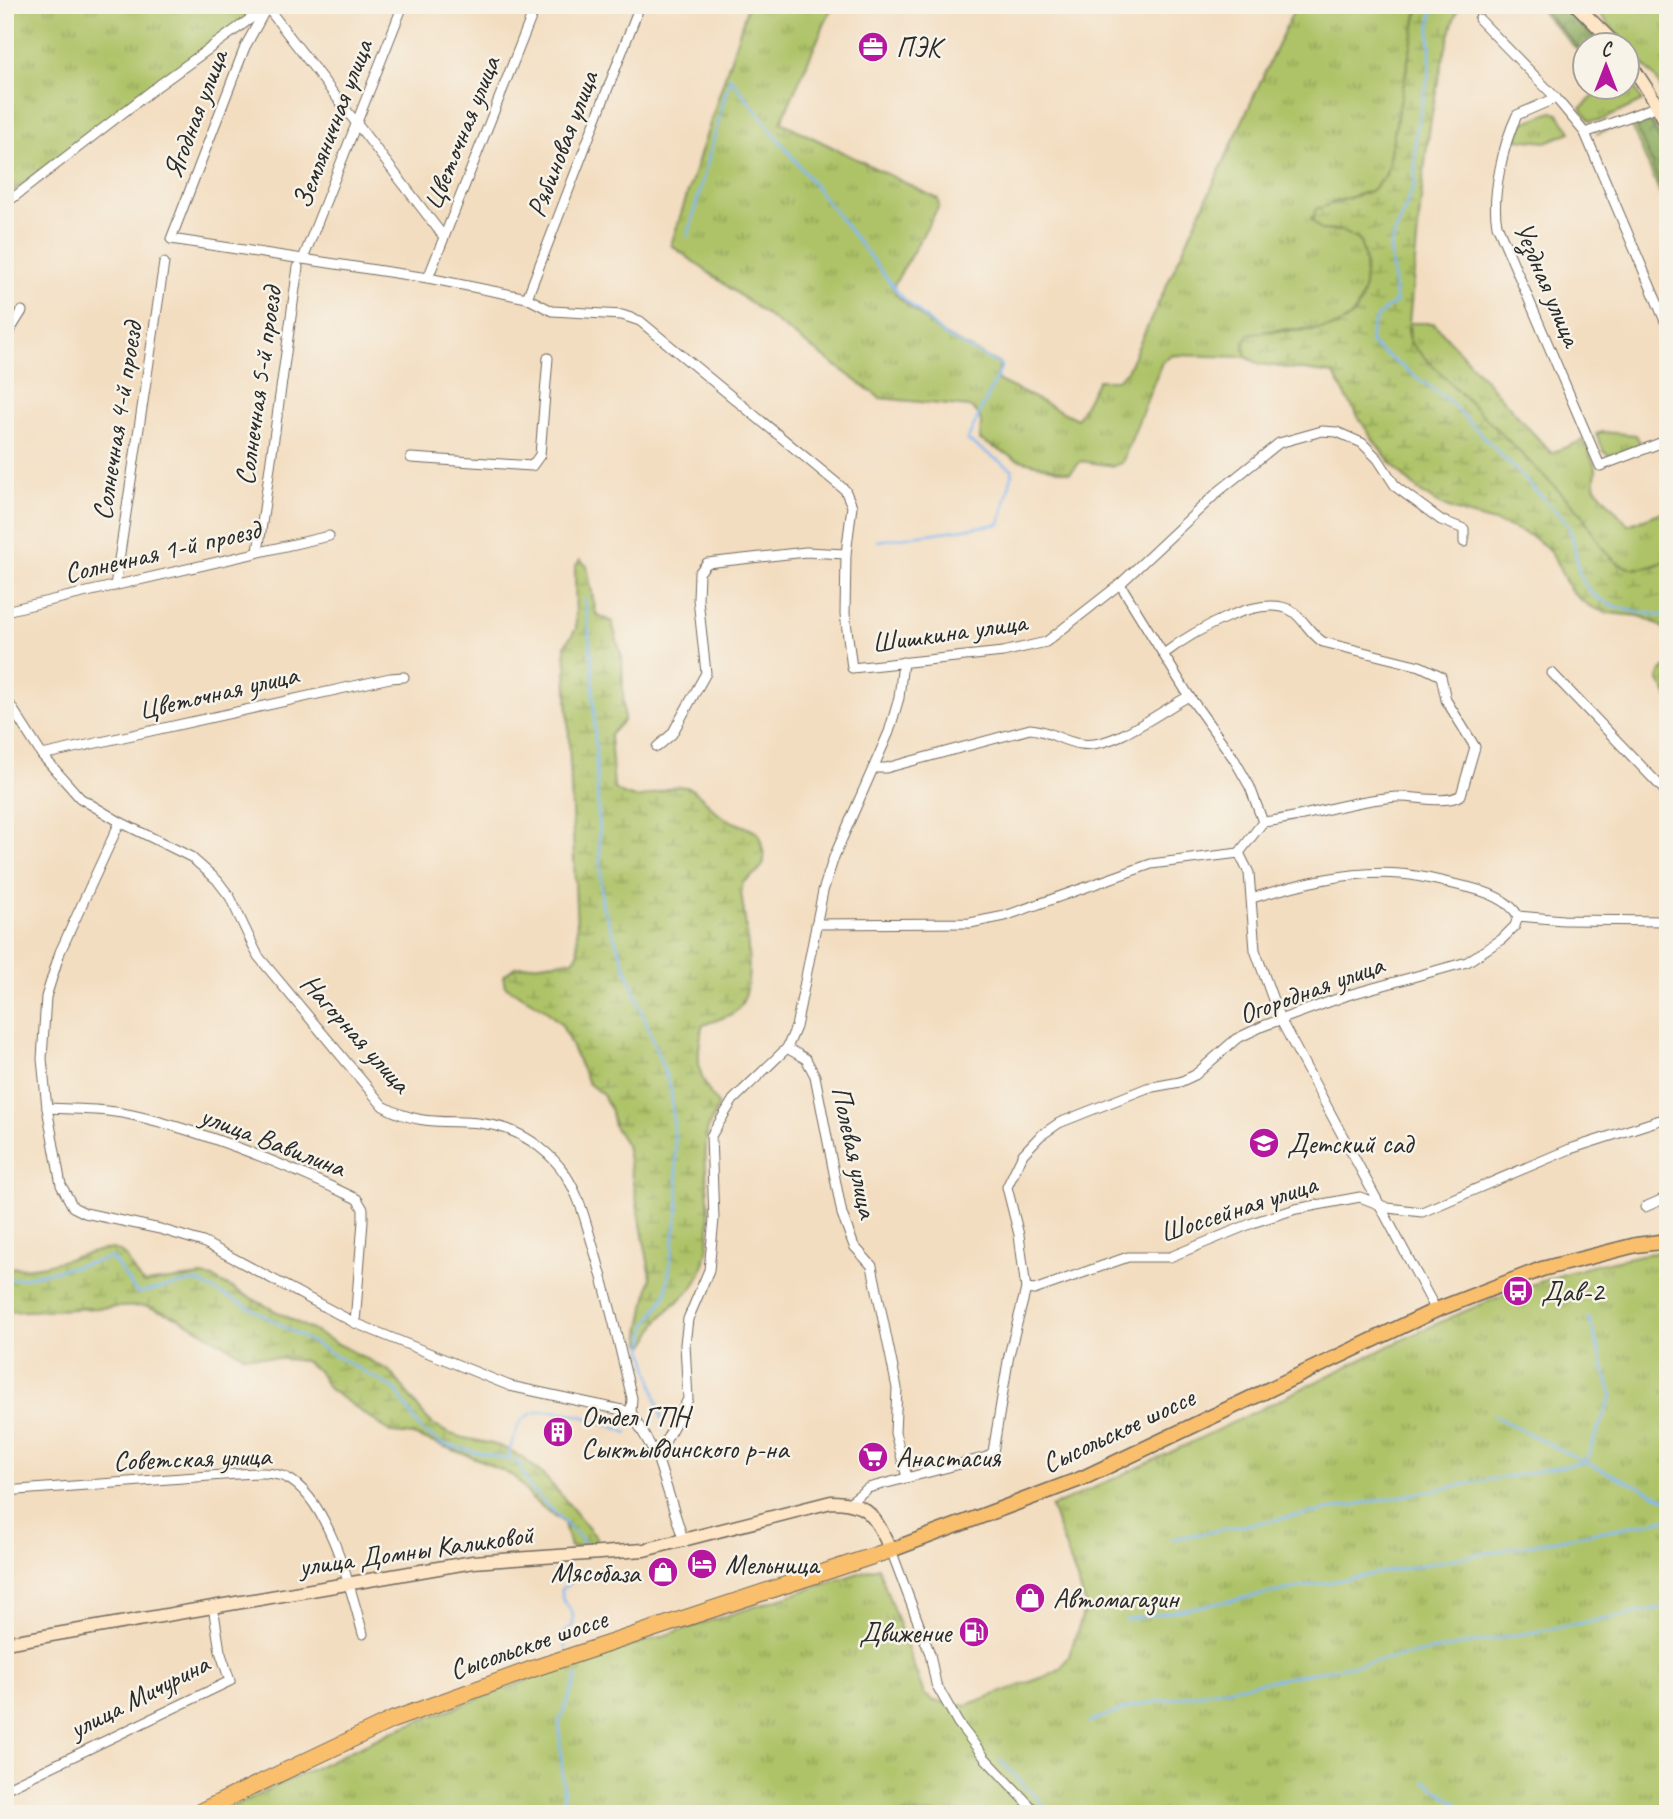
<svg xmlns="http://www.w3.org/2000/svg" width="1673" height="1819" viewBox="0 0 1673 1819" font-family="Caveat,sans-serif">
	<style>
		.grass { fill: url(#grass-tufts); stroke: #6c774a; stroke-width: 2 }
		.forest { fill: url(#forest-crowns); stroke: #5a6a44; stroke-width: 2 }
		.wetland { fill: url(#wetland-marsh); stroke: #6c774a; stroke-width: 2 }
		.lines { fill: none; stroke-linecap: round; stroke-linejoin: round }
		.stream { stroke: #82b9f2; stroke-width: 2.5 }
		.street-casing { stroke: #71695f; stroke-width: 11 }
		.secondary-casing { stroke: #71695f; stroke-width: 15 }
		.primary-casing { stroke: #71695f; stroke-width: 17 }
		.highway-casing { stroke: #71695f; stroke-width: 18 }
		.street { stroke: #fff; stroke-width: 9 }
		.secondary { stroke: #fde5c5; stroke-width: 12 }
		.primary { stroke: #f9bf6d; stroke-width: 14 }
		.highway { stroke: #f9bf6d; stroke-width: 16 }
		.labels { text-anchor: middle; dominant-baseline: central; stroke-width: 5; stroke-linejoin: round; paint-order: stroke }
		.poi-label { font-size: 28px; fill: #2b2b2b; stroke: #f7f3e8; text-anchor: start }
		.street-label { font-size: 28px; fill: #2b2b2b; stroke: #f7f3e8 }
	</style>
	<defs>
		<pattern id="grass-tufts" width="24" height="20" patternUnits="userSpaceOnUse" patternTransform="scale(1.75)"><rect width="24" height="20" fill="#aec368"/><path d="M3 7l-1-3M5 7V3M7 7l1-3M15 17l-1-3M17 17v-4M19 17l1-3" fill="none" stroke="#8e9f56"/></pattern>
		<pattern id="forest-crowns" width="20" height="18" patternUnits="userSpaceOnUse" patternTransform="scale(1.75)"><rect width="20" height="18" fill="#8aa95c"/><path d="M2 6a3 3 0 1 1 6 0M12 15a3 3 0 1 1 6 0" fill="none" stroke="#718a4c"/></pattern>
		<pattern id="wetland-marsh" width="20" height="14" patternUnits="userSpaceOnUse" patternTransform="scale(1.75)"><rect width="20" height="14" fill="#aec368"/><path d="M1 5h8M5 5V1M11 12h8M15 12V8" fill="none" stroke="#8e9f56"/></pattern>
	</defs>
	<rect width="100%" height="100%" fill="#f7f3e8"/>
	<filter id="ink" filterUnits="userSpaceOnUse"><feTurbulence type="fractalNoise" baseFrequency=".0143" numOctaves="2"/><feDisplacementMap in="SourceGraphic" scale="14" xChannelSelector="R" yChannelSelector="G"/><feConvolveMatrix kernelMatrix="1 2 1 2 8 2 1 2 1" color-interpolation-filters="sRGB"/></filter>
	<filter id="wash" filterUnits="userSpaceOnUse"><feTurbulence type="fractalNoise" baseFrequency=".00686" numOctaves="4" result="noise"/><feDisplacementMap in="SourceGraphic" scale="28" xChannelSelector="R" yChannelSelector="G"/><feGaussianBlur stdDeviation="1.57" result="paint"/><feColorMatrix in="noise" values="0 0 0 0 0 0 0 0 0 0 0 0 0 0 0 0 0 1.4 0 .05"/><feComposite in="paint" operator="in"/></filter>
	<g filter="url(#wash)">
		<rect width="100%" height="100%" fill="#f3ddc0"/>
		<!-- grass -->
		<g class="grass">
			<polygon points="5,5 267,5 5,197"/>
			<path d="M748 5H833L781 122 938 199 939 206 894 285 895 294 942 334 1000 364 997 380 1077 419 1098 380H1117L1127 371 1296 5H1419L1386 175 1371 191 1331 203 1321 230 1341 231 1359 239C1366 258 1367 268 1364 287 1355 345 1308 323 1267 331 1259 332 1250 341 1244 346L1246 357 1171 355 1162 362 1122 463 1114 466 1081 461 1070 473 1016 459 980 440C980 424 986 417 969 407L880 398 671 245Z"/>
			<polygon points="1535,5 1564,5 1605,45 1586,46 1585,58"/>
			<polygon points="1592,5 1668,5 1668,105 1657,80"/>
			<polygon points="1628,75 1642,101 1603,120 1590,121 1581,108 1603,88 1628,88"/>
			<polygon points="1552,112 1559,114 1571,132 1546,142 1516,139 1525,122"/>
			<polygon points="1649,114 1668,153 1668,212 1630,122 1596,134"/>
			<path d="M1409 323H1434L1551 453 1584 440 1596 469 1594 486 1628 525 1668 510V560C1617 585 1605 552 1581 513L1416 351 1410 343Z"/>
			<polygon points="1602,432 1636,435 1641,445 1610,456 1604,452 1596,434"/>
			<path d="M1668 1251V1814H217L393 1731 541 1675 878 1567 924 1694 933 1701 966 1705 1044 1677 1060 1669 1069 1656 1086 1605 1051 1507C1149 1464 1244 1417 1340 1370 1445 1319 1550 1266 1668 1251Z"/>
		</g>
		<!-- forest -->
		<g class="forest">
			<polygon points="1538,5 1560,5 1600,45 1586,46 1585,54"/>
			<polygon points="1648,122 1651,123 1668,161 1668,204 1637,128 1641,123"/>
		</g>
		<!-- wetland -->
		<g class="wetland">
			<path d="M1419 5H1459C1422 111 1421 221 1408 331L1410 343 1581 513C1605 552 1617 585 1668 560V631C1659 626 1649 618 1639 616 1622 614 1604 615 1588 605 1560 589 1561 559 1545 546 1516 522 1478 521 1446 507 1398 487 1357 418 1334 374L1259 364 1246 357 1244 346 1249 334C1288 325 1355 345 1363 292 1366 271 1367 259 1359 240L1341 231 1321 230 1312 220 1316 209 1371 191 1386 175Z"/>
			<path d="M580 560 587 566 596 614 612 622 622 658 624 720 610 735 614 788C643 812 661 782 686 787 700 791 708 806 720 815 731 823 746 825 759 834 766 863 770 865 743 882L741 891C744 919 759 988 737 1010 730 1018 712 1020 702 1026 697 1062 695 1075 718 1104 717 1115 708 1122 707 1133 700 1181 722 1235 697 1281 688 1296 674 1303 663 1315 655 1324 652 1337 643 1347L640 1333 651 1277 626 1145 614 1126 610 1108 603 1095 588 1083 562 1025 543 1008 505 986 503 976 515 967 573 960 578 954 565 645 576 629 575 567Z"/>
			<polygon points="1668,665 1668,697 1658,679 1661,671"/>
			<path d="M113 1249C133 1255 129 1273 144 1283L202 1276 213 1278 388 1370C405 1386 416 1410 433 1424 454 1441 480 1438 504 1448 544 1465 568 1506 596 1537L599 1545 570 1547 564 1523 533 1500 515 1477 480 1460 413 1435 392 1433 329 1389 318 1371 304 1361 243 1355 177 1317 146 1306 5 1312V1267C48 1272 74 1252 113 1249Z"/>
		</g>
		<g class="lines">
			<!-- stream -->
			<g class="stream">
				<path d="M1434 5 1430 26V68L1415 136V183L1390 247 1396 303C1379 310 1369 326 1371 344L1449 401 1567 523C1575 538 1575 555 1579 571 1589 609 1636 612 1668 616"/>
				<polyline points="688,236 730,77 899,294 945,336 1002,366 967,440 1013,470 1000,524 877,541"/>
				<polyline points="585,599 592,661 602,904 671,1089 679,1203 666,1294 647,1325 643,1347 662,1419"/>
				<polyline points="5,1278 19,1279 112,1258 137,1293 196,1281 254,1310 395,1389 421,1430 442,1444 518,1462 529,1487 584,1542"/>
				<polyline points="1494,1416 1585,1462 1612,1395 1589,1318"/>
				<path d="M507 1459C511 1448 514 1433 520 1423 539 1395 604 1423 628 1433"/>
				<polyline points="1172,1539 1585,1462 1668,1500"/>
				<polyline points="1126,1620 1668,1519"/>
				<polyline points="566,1649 564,1633 573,1625 573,1614 562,1598 562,1589 588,1569"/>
				<polyline points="1089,1722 1133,1706 1668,1607"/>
				<polyline points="1000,1760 1052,1814"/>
				<polyline points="1425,1781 1472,1814"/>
				<polyline points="565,1814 559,1723 577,1676"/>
			</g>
		</g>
	</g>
	<g filter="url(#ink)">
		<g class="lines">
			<!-- street casing -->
			<g class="street-casing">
				<g id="street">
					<polyline points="1479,19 1556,98 1585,133 1668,328"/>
					<path d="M1556 98 1517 115C1504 142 1491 196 1497 225L1600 466 1668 440"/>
					<polyline points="1585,133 1658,106"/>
					<polyline points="5,204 159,85 264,9"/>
					<polyline points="444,237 267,7 245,47 171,239 428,278 527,298 552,311 622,315 640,321 845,490 852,506 846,554 845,614 852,668 1003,652 1046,642 1120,584 1219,491 1279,443 1322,431 1337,432 1362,443 1378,459 1396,487 1441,520 1464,529 1464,542"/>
					<polyline points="303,259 403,5"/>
					<polyline points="428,278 536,5"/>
					<polyline points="527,298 640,5"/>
					<polyline points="5,363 9,332 22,311"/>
					<polyline points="411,458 532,466 540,455 548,358"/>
					<polyline points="258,552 298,267"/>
					<polyline points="1120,584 1189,696 1234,759 1250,787 1263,822 1239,853"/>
					<polyline points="115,586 164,263"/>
					<polyline points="5,611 329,536"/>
					<path d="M1165 653C1190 634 1259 592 1292 611 1304 619 1310 634 1323 642L1420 666 1441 676 1446 700 1475 747 1461 795C1445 805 1416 796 1397 797 1351 800 1308 817 1263 822"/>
					<polyline points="1552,673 1668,794"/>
					<path d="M5 697 42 755 80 798 120 822 191 857 217 880 230 897 258 956 383 1106C429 1132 462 1114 507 1129 529 1137 552 1154 565 1174 579 1195 585 1219 592 1243 608 1294 619 1346 632 1398L631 1412 657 1457 684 1542"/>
					<polyline points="657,747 672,734 706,673 698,599 699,573 707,563 806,552 846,554"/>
					<polyline points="42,755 390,678 404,677"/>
					<path d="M876 768H886L1030 729C1049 730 1062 742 1081 744 1113 749 1161 711 1189 696"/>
					<polyline points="120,822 60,952 46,997 42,1059 47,1108 61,1185 73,1207 85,1213 160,1229 203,1242 355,1323 510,1386 631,1412"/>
					<polyline points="1239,853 1249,873 1255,950 1280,1019 1436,1310"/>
					<path d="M1252 898C1298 884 1350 870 1400 874 1419 875 1439 881 1458 885 1478 889 1508 897 1518 916"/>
					<polyline points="816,924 970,923 1005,916 1151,864 1239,853"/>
					<polyline points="787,1048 806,1059 815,1076 842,1214 854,1246 872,1266 897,1388 895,1433 907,1477"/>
					<path d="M47 1108C75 1109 104 1109 132 1115 204 1131 291 1167 357 1199L363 1209V1221L355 1323"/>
					<polyline points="1645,1207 1668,1197"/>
					<polyline points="1026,1289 1034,1290 1128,1257 1170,1257 1255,1222 1296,1209 1360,1197 1388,1208 1422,1212 1570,1149 1660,1120"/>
					<polyline points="657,1457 688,1399 685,1344 688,1319 709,1270 710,1260 714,1219 711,1136 733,1100 787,1048 796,1027 823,891 834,857 889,732 899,698 903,662"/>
					<path d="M5 1491 237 1474C253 1473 270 1471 285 1477 329 1497 351 1591 363 1634"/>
					<polyline points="850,1502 868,1488 987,1457 993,1452 1009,1355 1026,1289 1019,1235 1007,1187 1023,1154 1040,1136 1059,1123 1147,1088 1180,1082 1195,1075 1236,1039 1263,1026 1348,995 1467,962 1502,939 1515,926 1518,916 1563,920 1668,921"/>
					<polyline points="891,1550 930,1654 936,1684 958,1723 985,1758 1038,1814"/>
					<polyline points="5,1789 230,1681 220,1651 213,1606"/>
				</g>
			</g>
			<!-- secondary casing -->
			<g class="secondary-casing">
				<g id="secondary">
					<polyline points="1576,5 1617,46"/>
					<polyline points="1628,60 1653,98 1668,127"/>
					<path d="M5 1643 473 1562 644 1550 831 1502C870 1502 875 1518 891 1550"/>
				</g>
			</g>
			<!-- primary casing -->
			<g class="primary-casing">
				<polyline id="primary" points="891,1550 1083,1478 1436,1310 1542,1269 1636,1245 1668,1241"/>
			</g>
			<!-- highway casing -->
			<g class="highway-casing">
				<polyline id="highway" points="195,1814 392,1720 538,1667 891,1550"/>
			</g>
			<!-- street -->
			<use href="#street" class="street"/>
			<!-- secondary -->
			<use href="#secondary" class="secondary"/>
			<!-- primary -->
			<use href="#primary" class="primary"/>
			<!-- highway -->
			<use href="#highway" class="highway"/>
		</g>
	</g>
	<!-- icons -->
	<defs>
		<g id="office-disc" transform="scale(1.575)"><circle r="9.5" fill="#b5179e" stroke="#f7f3e8"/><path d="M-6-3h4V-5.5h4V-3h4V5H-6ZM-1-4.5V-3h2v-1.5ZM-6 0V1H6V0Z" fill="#fff"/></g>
		<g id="school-disc" transform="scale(1.575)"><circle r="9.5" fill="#b5179e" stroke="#f7f3e8"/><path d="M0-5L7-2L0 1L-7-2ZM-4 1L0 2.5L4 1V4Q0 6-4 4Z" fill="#fff"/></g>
		<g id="bus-disc" transform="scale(1.575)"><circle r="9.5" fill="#b5179e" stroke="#f7f3e8"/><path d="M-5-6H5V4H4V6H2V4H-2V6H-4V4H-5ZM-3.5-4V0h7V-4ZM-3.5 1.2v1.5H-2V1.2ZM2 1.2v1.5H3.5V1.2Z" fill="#fff"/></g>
		<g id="building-disc" transform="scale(1.575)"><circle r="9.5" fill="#b5179e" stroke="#f7f3e8"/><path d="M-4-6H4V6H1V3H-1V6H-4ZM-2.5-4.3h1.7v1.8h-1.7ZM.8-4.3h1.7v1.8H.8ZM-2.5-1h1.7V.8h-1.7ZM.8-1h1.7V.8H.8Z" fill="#fff"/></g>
		<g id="supermarket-disc" transform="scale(1.575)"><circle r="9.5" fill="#b5179e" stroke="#f7f3e8"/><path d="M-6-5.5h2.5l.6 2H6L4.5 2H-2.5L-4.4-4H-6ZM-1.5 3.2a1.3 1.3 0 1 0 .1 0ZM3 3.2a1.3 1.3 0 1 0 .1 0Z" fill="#fff"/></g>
		<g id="hotel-disc" transform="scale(1.575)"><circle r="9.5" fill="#b5179e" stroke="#f7f3e8"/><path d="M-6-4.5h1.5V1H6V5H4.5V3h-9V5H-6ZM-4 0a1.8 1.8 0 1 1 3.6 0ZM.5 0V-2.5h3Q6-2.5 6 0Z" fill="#fff"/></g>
		<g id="shop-disc" transform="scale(1.575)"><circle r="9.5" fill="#b5179e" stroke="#f7f3e8"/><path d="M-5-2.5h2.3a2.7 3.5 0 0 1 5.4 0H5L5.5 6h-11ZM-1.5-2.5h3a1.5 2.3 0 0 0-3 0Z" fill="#fff"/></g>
		<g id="fuel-disc" transform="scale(1.575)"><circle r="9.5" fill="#b5179e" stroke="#f7f3e8"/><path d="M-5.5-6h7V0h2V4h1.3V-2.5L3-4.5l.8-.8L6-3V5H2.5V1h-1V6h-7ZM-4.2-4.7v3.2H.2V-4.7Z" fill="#fff"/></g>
	</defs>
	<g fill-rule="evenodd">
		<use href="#office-disc" x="873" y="47"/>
		<use href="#school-disc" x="1264" y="1143"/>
		<use href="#bus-disc" x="1518" y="1291"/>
		<use href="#building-disc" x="558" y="1432"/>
		<use href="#supermarket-disc" x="873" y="1457"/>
		<use href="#hotel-disc" x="702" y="1564"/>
		<use href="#shop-disc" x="663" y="1572"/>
		<use href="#shop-disc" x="1030" y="1598"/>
		<use href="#fuel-disc" x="974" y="1632"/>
	</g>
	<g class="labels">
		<!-- poi labels -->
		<g class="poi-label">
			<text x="896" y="47">ПЭК</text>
			<text x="1287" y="1143">Детский сад</text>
			<text x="1541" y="1291">Дав-2</text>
			<text x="581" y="1416">Отдел ГПН<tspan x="581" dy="32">Сыктывдинского р-на</tspan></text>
			<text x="896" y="1457">Анастасия</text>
			<text x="725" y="1564">Мельница</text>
			<text x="640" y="1572" text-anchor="end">Мясобаза</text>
			<text x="1053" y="1598">Автомагазин</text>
			<text x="951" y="1632" text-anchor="end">Движение</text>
		</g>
		<!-- street labels -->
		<g class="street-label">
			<text transform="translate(195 114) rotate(-69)">Ягодная улица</text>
			<text transform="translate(332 124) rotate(-69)">Земляничная улица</text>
			<text transform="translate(461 133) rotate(-68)">Цветочная улица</text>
			<text transform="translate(562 144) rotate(-69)">Рябиновая улица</text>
			<text transform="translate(1548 284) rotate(67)">Уездная улица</text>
			<text transform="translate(258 386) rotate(-82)">Солнечная 5-й проезд</text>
			<text transform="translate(117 421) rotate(-81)">Солнечная 4-й проезд</text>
			<text transform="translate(162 551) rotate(-13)">Солнечная 1-й проезд</text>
			<text transform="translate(949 632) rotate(-8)">Шишкина улица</text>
			<text transform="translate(218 692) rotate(-13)">Цветочная улица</text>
			<text transform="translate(1311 989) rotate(-20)">Огородная улица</text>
			<text transform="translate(356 1033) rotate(48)">Нагорная улица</text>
			<text transform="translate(273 1141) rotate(21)">улица Вавилина</text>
			<text transform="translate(855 1152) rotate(78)">Полевая улица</text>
			<text transform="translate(1238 1208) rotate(-18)">Шоссейная улица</text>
			<text transform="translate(1118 1430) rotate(-25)">Сысольское шоссе</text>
			<text transform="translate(192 1458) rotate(-2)">Советская улица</text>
			<text transform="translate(416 1550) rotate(-8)">улица Домны Каликовой</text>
			<text transform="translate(528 1644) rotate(-19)">Сысольское шоссе</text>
			<text transform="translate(139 1696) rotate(-27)">улица Мичурина</text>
		</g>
	</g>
	<!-- margin -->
	<rect width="1673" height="1819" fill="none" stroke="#f7f3e8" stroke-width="28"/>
	<!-- north arrow -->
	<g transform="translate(1606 66)"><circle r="33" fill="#f7f3e8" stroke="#a5a39c" stroke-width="2"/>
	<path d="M0-5L12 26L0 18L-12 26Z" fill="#b5179e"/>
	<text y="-10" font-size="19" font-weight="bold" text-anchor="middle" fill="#2b2b2b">С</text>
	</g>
</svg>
